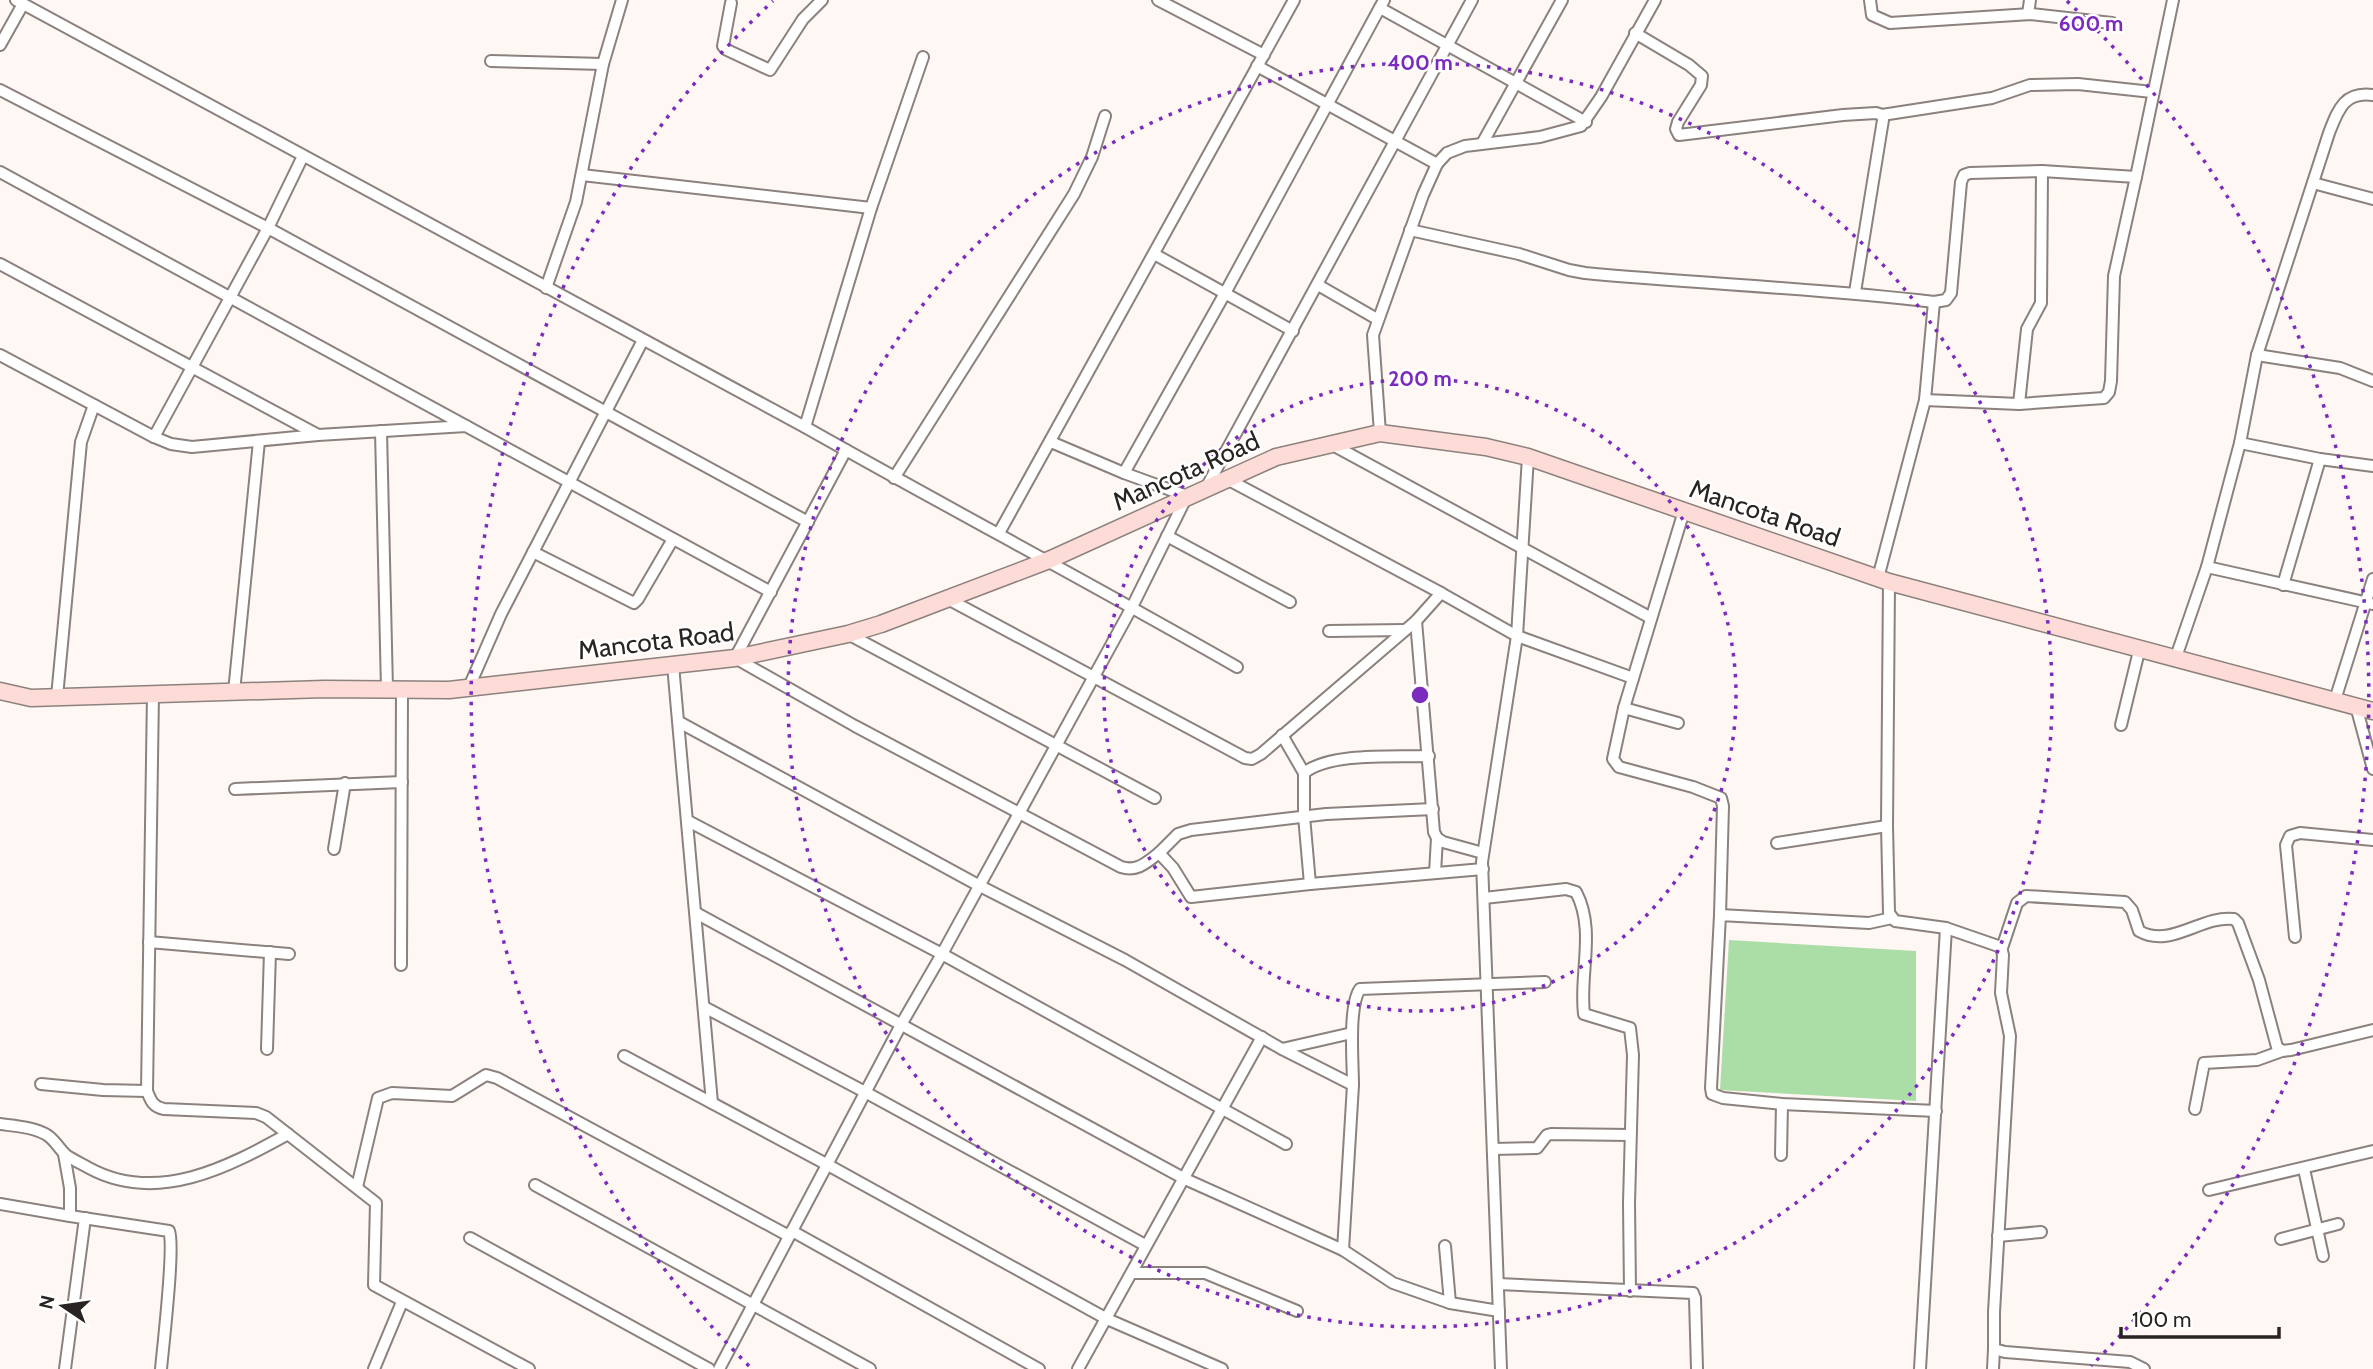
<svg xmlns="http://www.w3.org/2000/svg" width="2373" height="1369" viewBox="0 0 2373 1369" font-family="Cabin,sans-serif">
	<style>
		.green { fill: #abdda6 }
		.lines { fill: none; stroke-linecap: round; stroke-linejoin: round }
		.minor-casing { stroke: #8b817d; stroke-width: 14 }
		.secondary-casing { stroke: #8b817d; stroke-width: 19 }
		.minor { stroke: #fff; stroke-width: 10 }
		.secondary { stroke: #fddbd6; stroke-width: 16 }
		.ring { fill: none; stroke: #7b2cbf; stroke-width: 3.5; stroke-dasharray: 3.5 7 }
		.labels { text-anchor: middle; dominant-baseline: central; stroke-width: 5; stroke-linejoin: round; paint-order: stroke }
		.street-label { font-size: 26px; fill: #282422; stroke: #fff }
		.centre { fill: #7b2cbf; stroke: #fff; stroke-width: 3.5 }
		.ring-label { font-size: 21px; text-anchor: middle; font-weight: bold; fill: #7b2cbf; stroke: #fff; stroke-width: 5; stroke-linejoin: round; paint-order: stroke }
	</style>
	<rect width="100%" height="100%" fill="#fef7f4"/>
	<!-- green -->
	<polygon class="green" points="1729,940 1916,951 1916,1101 1720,1090"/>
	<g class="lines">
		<!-- minor casing -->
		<g class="minor-casing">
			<g id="minor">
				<path d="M16 0 805 427C948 508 1094 585 1237 667"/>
				<polyline points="1158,0 1264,55"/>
				<polyline points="1870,0 1872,15 1890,23 2031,14 2112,23"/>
				<polyline points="731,3 723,46 727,50 770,70 803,19 822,0"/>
				<polyline points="1380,8 1586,122"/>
				<polyline points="2028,14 2030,0"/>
				<polyline points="1635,33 1689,65 1702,76 1701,85 1678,122 1676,129 1679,135 1843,115 1876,113 1882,115 1883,120 1855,292"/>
				<polyline points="0,45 23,4"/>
				<polyline points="491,61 603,64"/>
				<polyline points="1257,66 1437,164 1423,195 1373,335 1380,433"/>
				<polyline points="0,90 268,228 808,522"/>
				<polyline points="1882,115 1992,98 2030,85 2078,84 2152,92"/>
				<polyline points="1483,142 1562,0"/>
				<polyline points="1437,164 1447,153 1465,146 1540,137 1581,126 1601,97 1655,0"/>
				<polyline points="0,172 466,426"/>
				<polyline points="582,175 871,208"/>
				<polyline points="2313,183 2373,199"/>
				<path d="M1410 230 1519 254 1569 270 1585 273C1701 284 1818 288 1934 302L1946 300 1951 293 1961 182 1964 175 1970 173 2042 171 2136 177 2173 0"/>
				<polyline points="1154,254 1293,331"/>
				<polyline points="0,264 318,435"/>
				<polyline points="1318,285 1377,319"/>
				<polyline points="546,288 576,202 603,64 622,0"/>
				<polyline points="0,355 154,437 268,228 303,156"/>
				<polyline points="2257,355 2340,368 2373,381"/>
				<polyline points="1925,400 2019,404 2104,398 2109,392 2111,381 2114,276 2136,177"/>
				<polyline points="2019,404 2027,329 2041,303 2042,171"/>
				<polyline points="805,427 871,208 923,57"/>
				<polyline points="381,431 387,689"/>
				<polyline points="154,437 171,444 192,447 318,435 466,426 771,592"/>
				<polyline points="2240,443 2320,459 2373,466"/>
				<polyline points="1331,444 1651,618"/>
				<path d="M846 450 735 658 855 726 1121 867C1137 872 1146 863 1159 853L1173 868 1191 897 1310 884 1483 869"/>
				<polyline points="1124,473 1224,295 1384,0"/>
				<polyline points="894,478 1074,194 1092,157 1105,116"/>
				<polyline points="1227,479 1441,593"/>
				<polyline points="1206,488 1472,0"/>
				<polyline points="1684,511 1624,708 1613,759 1619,767 1693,787 1721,798 1723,806 1720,915"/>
				<polyline points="999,533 1294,0"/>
				<polyline points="1167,536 1290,602"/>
				<polyline points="533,552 634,603 638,599 673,539"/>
				<polyline points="2207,567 2373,604"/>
				<polyline points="1878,578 1925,400 1934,302"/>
				<polyline points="1889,582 1887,826 1889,913 1895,921 1946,928 2001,947 2003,955 2001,993 2010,1036 1994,1312 1994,1349 2005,1352 2130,1362 2144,1369"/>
				<polyline points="2283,585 2320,459"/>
				<polyline points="948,599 1245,758 1252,759 1261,754 1416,621 1441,593 1517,636 1633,678"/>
				<polyline points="1416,621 1434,832 1437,838 1443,842 1483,853"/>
				<polyline points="1329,631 1405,630"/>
				<polyline points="848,634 1155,798"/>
				<path d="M2176 657 2207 567 2240 443 2257 355 2329 133C2338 110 2344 91 2373 95"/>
				<polyline points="673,665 712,1103"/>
				<polyline points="469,687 501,614 643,340"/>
				<polyline points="234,692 259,441"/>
				<path d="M153 694 147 1091C151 1101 153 1107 164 1109L256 1113 266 1117 376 1203 374 1285 529 1369"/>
				<polyline points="57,697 81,442 94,405"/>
				<polyline points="2335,700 2373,579"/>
				<polyline points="2356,706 2373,769"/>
				<polyline points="1624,708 1678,723"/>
				<polyline points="679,722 978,885 1125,960 1282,1049 1353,1085 1343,1250"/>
				<polyline points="2121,725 2140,647"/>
				<polyline points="1282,735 1304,773"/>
				<polyline points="235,789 402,782"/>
				<polyline points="688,821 942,954 1286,1144"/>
				<polyline points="1777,843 1887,826"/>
				<polyline points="334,849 345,783"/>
				<polyline points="1159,853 1178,834 1191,830 1326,814 1433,809"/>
				<polyline points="1435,873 1437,838"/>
				<path d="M1310 884 1304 816V773C1330 752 1395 757 1429 756"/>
				<path d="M1484 898 1566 889 1576 892C1596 930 1579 974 1584 1014L1630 1028 1633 1055 1629 1203 1630 1291"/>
				<polyline points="696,913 1185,1179 1343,1250 1393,1283 1450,1303 1499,1311"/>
				<polyline points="1892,918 1869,923 1720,915 1711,1088 1712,1094 1723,1098 1782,1104 1936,1111"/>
				<polyline points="2295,937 2286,845 2290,836 2300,833 2373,840"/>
				<polyline points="149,942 289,954"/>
				<path d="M2002 948 2017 903 2026 896 2125 902 2132 910 2139 931C2171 949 2201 915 2234 919L2238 923 2259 980 2277 1047 2282 1051 2291 1050 2373 1030"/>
				<polyline points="401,965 402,689"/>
				<polyline points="704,1007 865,1092 1145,1245"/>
				<polyline points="267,1049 270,952"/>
				<polyline points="1282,1049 1352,1033"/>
				<polyline points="624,1056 828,1165 1107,1319 1222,1369"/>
				<polyline points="41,1084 103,1090 147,1091"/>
				<path d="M1353 1085C1353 1063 1348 1006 1360 989L1545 982"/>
				<polyline points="2195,1109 2204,1063 2257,1060 2282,1051"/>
				<path d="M0 1124C15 1126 34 1127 47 1135 55 1140 59 1149 66 1155 73 1160 82 1164 89 1168 157 1205 228 1167 288 1134"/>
				<polyline points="1493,1149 1537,1148 1547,1135 1551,1134 1630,1135"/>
				<polyline points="1781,1155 1782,1104"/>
				<polyline points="2304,1169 2323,1256"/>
				<polyline points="535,1185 870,1369"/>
				<polyline points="357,1187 378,1098 392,1093 452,1096 486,1075 497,1078 789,1236"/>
				<polyline points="2209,1190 2373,1151"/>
				<polyline points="0,1204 70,1216 70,1188 64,1154"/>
				<path d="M70 1216 169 1231C175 1245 163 1347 161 1369"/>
				<polyline points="792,1231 1039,1369"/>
				<polyline points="1998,1236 2041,1232"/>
				<polyline points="470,1238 709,1369"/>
				<polyline points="2281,1239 2338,1224"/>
				<polyline points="1445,1246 1450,1303"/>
				<polyline points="1133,1273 1205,1273 1297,1311"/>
				<polyline points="1498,1284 1693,1293 1695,1298 1697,1369"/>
				<polyline points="65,1369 85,1218"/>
				<polyline points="374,1369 402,1302"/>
				<polyline points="719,1369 902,1023 942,954 1132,607 1187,496 1124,473 1051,442"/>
				<polyline points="1078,1369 1262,1037"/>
				<polyline points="1501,1369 1482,862 1517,636 1528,457"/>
				<polyline points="1920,1369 1946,928"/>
				<polyline points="1993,1369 1994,1349"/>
			</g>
		</g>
		<!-- secondary casing -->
		<g class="secondary-casing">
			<polyline id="secondary" points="0,691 31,698 324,689 449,690 735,658 848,634 881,624 1049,560 1276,457 1380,433 1486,447 1528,457 1889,582 2373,711"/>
		</g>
		<!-- minor -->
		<use href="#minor" class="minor"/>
		<!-- secondary -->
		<use href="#secondary" class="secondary"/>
	</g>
	<!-- distance rings -->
	<g class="ring">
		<circle cx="1420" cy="695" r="316"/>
		<circle cx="1420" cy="695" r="632"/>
		<path d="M749 1366A949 949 0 0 1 773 1M2067 1A949 949 0 0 1 2091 1366"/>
	</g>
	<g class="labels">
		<!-- street labels -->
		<g class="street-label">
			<text transform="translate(1186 471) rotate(-24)">Mancota Road</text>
			<text transform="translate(1765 513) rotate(19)">Mancota Road</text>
			<text transform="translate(656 641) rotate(-7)">Mancota Road</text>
		</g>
	</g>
	<circle cx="1420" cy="695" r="10" class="centre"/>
	<g class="ring-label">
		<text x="2091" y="31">600 m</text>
		<text x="1420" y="70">400 m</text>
		<text x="1420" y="386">200 m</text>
	</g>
	<!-- north arrow -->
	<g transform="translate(63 1306) rotate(283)" stroke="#ffffff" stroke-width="5" paint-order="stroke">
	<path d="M0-5L12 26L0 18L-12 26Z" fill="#282422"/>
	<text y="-10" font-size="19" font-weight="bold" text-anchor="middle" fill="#282422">N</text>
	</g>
	<!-- scale -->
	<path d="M2121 1327v10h158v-10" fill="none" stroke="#282422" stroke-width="3.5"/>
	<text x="2132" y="1327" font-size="21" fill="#282422" stroke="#ffffff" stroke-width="5" paint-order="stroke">100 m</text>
</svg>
